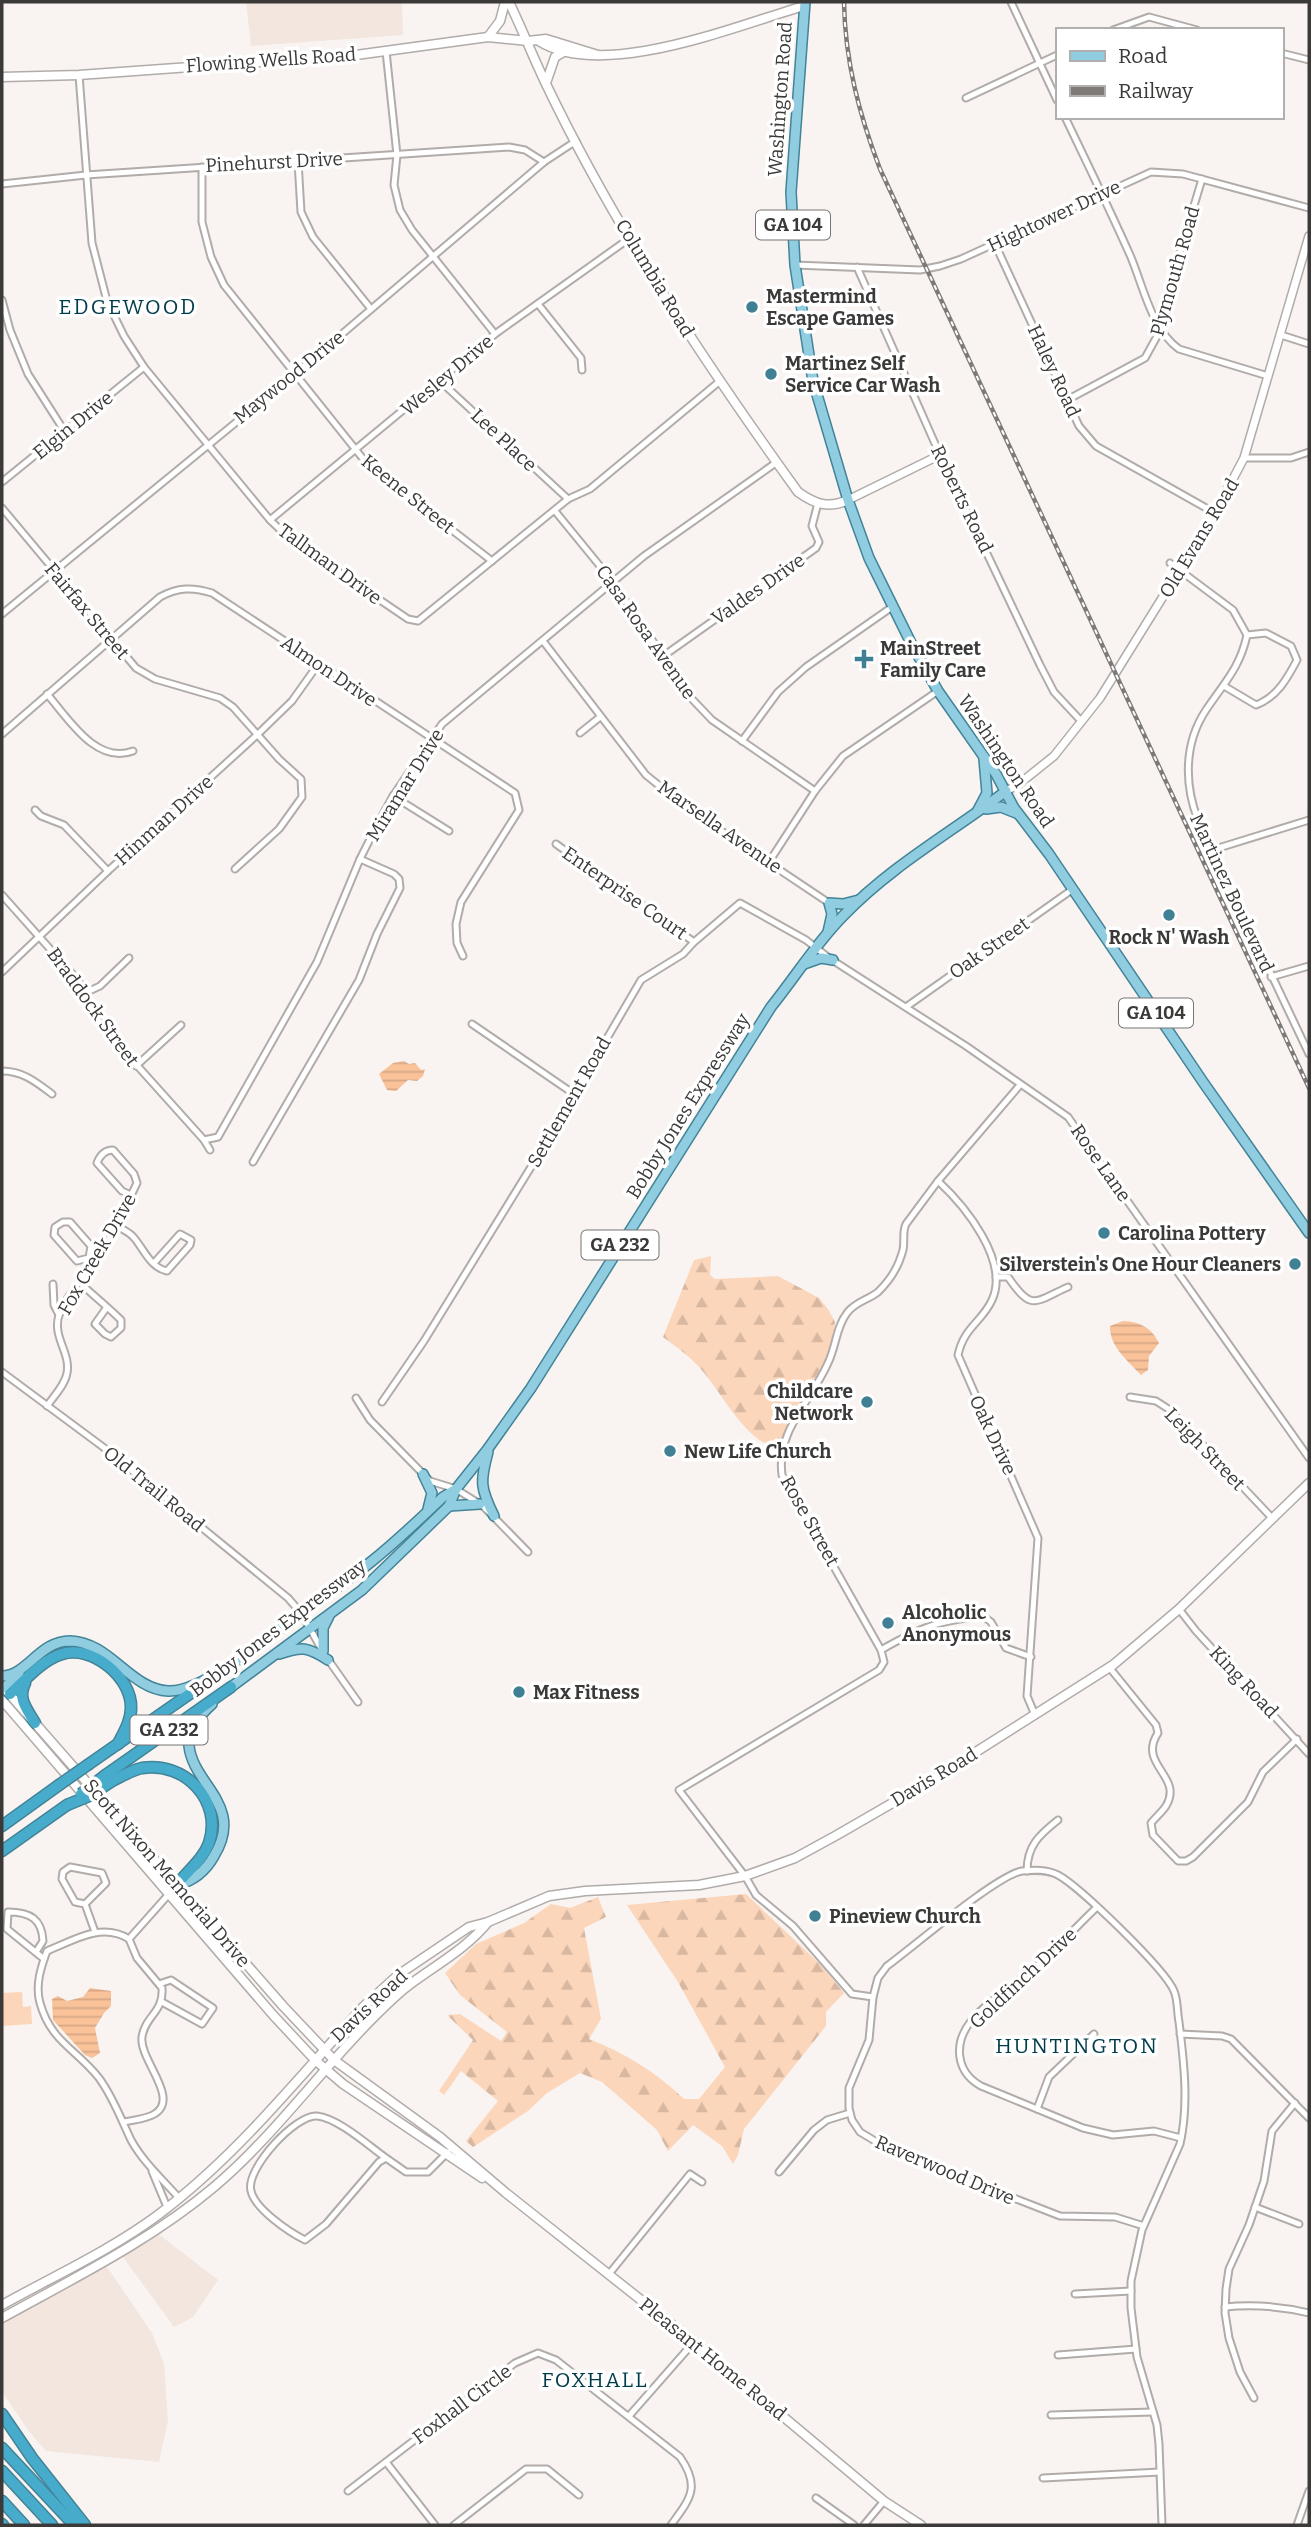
<svg xmlns="http://www.w3.org/2000/svg" width="1311" height="2527" viewBox="0 0 1311 2527" font-family="Bitter,serif">
	<style>
		.built { fill: #f2e6df }
		.forest { fill: url(#forest-firs) }
		.park { fill: #fcd6bb }
		.water { fill: url(#water-rules) }
		.lines { fill: none; stroke-linecap: round; stroke-linejoin: round }
		.minor-casing { stroke: #b1aca9; stroke-width: 9 }
		.tertiary-casing { stroke: #b1aca9; stroke-width: 10 }
		.secondary-casing { stroke: #b1aca9; stroke-width: 11 }
		.primary-casing { stroke: #438498; stroke-width: 12 }
		.motorway-casing { stroke: #438498; stroke-width: 13 }
		.minor { stroke: #fff; stroke-width: 5 }
		.tertiary { stroke: #fff; stroke-width: 7 }
		.secondary { stroke: #fff; stroke-width: 8 }
		.primary { stroke: #91cde0; stroke-width: 9 }
		.motorway { stroke: #47accb; stroke-width: 10 }
		.rail-casing { stroke: #7d7a78; stroke-width: 4.5 }
		.rail { stroke: #fff; stroke-width: 2; stroke-dasharray: 5; stroke-linecap: butt }
		.motorway-bridge-casing { stroke: #438498; stroke-width: 13; stroke-linecap: butt }
		.motorway-bridge { stroke: #47accb; stroke-width: 10 }
		.poi-dot { fill: #408094; stroke: #fff; stroke-width: 2.5 }
		.labels { text-anchor: middle; dominant-baseline: central; stroke-width: 7; stroke-linejoin: round; paint-order: stroke }
		.shield { fill: #fff; stroke: #767574; stroke-width: 2 }
		.shield-label { font-size: 18px; font-weight: bold; fill: #3b3a38 }
		.street-label { font-size: 19px; fill: #3b3a38; stroke: #fff }
		.poi-label { font-size: 19px; font-weight: bold; fill: #3b3a38; stroke: #fff; text-anchor: start }
		.neighbourhood-label { font-size: 21px; letter-spacing: 2px; fill: #003b4a; stroke: #fff }
	</style>
	<defs>
		<pattern id="forest-firs" width="22" height="20" patternUnits="userSpaceOnUse" patternTransform="scale(1.75)"><rect width="22" height="20" fill="#fcd6bb"/><path d="M5 1l3.5 6h-7zM16 11l3.5 6h-7z" fill="#d9b8a2"/></pattern>
		<pattern id="water-rules" width="6" height="5" patternUnits="userSpaceOnUse" patternTransform="scale(1.75)"><rect width="6" height="5" fill="#f9c299"/><path d="M0 2.5h6" fill="none" stroke="#d6a785"/></pattern>
	</defs>
	<rect width="100%" height="100%" fill="#f9f4f1"/>
	<!-- built -->
	<g class="built">
		<polygon points="246,2 402,2 403,35 251,46"/>
		<polygon points="157,2233 218,2280 193,2317 174,2327 123,2257"/>
		<polygon points="105,2264 152,2333 164,2364 168,2421 159,2462 46,2451 29,2431 2,2392 2,2322"/>
	</g>
	<!-- forest -->
	<g class="forest">
		<path d="M711 1256 710 1275 715 1279 778 1276 819 1298 828 1309 835 1322 833 1339 823 1365 794 1412 780 1447C747 1448 719 1386 697 1365 687 1354 675 1346 663 1337L694 1260Z"/>
		<path d="M746 1894 820 1964 844 1993 826 2012V2026L744 2129 738 2155 733 2164 722 2146 693 2125 668 2151 657 2130 602 2082 580 2073 547 2093 528 2111 473 2147 466 2141 498 2101 461 2071 444 2095 439 2091 473 2040 447 2015 460 2014 501 2041 507 2032 460 1995 445 1973 476 1944 524 1923 551 1904 570 1908 598 1897 606 1917 584 1928 601 2019 589 2039C625 2053 656 2072 684 2099H699L725 2067 678 1982 627 1905Z"/>
	</g>
	<!-- park -->
	<polygon class="park" points="22,1992 23,2007 31,2006 32,2024 2,2026 2,1993"/>
	<!-- water -->
	<g class="water">
		<polygon points="404,1061 409,1064 415,1063 421,1070 425,1069 423,1076 417,1081 408,1080 396,1091 387,1090 379,1074 393,1063"/>
		<path d="M1123 1321C1140 1322 1151 1327 1159 1343L1149 1356 1148 1370 1141 1375C1128 1361 1109 1346 1110 1326Z"/>
		<polygon points="90,1988 111,1991 111,2006 104,2013 95,2028 100,2053 92,2058 85,2055 53,2020 52,1999 58,1996 67,2001 83,1997"/>
	</g>
	<g class="lines">
		<!-- minor casing -->
		<g class="minor-casing">
			<g id="minor">
				<polyline points="1011,2 1057,100"/>
				<polyline points="1113,30 1149,17 1197,30"/>
				<polyline points="386,51 397,155 394,185 400,210 412,230 495,334"/>
				<polyline points="1281,53 1309,60"/>
				<polyline points="79,75 92,243 107,301 124,336 144,367 270,520 290,539 408,619 418,621 568,499 590,489 720,381"/>
				<polyline points="966,98 1057,55"/>
				<path d="M1065 117C1087 163 1109 208 1130 255 1143 285 1151 329 1179 349L1268 376"/>
				<polyline points="298,161 301,212 313,237 371,309"/>
				<polyline points="202,167 202,222 211,257 224,285 368,465 492,561"/>
				<polyline points="2,184 86,175 509,147 525,150 544,162"/>
				<polyline points="995,244 1079,426 1096,446 1215,513"/>
				<polyline points="795,265 920,270 940,266 961,259 1151,172 1183,174 1309,208"/>
				<polyline points="857,267 940,455 1040,665 1054,692 1081,721"/>
				<polyline points="2,300 10,330 28,374 65,432"/>
				<polyline points="538,304 581,358 582,370"/>
				<polyline points="1281,335 1309,344"/>
				<polyline points="440,381 568,499"/>
				<polyline points="1067,400 1145,358 1161,329 1163,309 1202,179"/>
				<polyline points="1244,458 1291,458 1309,452"/>
				<polyline points="2,482 144,367"/>
				<polyline points="2,508 136,668 155,679 220,698 233,707 279,759 301,779 302,797 279,829 235,869"/>
				<polyline points="555,511 613,582 691,698 712,720 815,791"/>
				<polyline points="270,520 495,334 630,238"/>
				<path d="M1170 563 1233 610 1247 635C1240 668 1224 683 1206 710 1184 743 1184 784 1198 820L1309 1054"/>
				<polyline points="2,614 295,374 544,162 576,141"/>
				<polyline points="543,641 646,775 687,808 829,903"/>
				<polyline points="662,657 816,548 819,542 812,526 818,503"/>
				<path d="M1224 686 1256 705C1277 697 1287 679 1297 660L1291 646 1266 633 1247 635"/>
				<path d="M47 694C68 718 96 765 133 751"/>
				<polyline points="580,733 600,717"/>
				<path d="M2 734 160 597C178 587 193 587 212 593L515 793 519 810 461 902 456 924 457 943 463 956"/>
				<polyline points="742,741 778,692 806,667 892,607"/>
				<polyline points="393,796 449,831"/>
				<polyline points="35,810 41,816 64,825 108,871"/>
				<polyline points="556,844 694,942"/>
				<polyline points="1212,850 1309,820"/>
				<polyline points="769,862 815,791 843,756 938,691"/>
				<polyline points="2,895 75,977 83,987 92,1011 107,1032 204,1140 210,1150"/>
				<polyline points="2,972 108,871 258,734 292,701 319,663"/>
				<polyline points="1271,977 1309,966"/>
				<polyline points="85,993 100,986 129,958"/>
				<polyline points="906,1007 1073,889"/>
				<polyline points="472,1024 574,1094"/>
				<polyline points="136,1066 181,1025"/>
				<path d="M2 1071C23 1071 36 1082 52 1094"/>
				<polyline points="204,1140 218,1137 317,962 360,859 376,827 393,796 442,724 644,556 777,462"/>
				<polyline points="253,1162 359,980 377,934 400,888 399,879 394,874 360,859"/>
				<path d="M938 1181C965 1206 1010 1261 992 1300 982 1322 964 1327 958 1355L1038 1538 1027 1696 1035 1715"/>
				<path d="M116 1226C122 1229 130 1232 135 1239 144 1250 151 1268 167 1271L190 1245 191 1240 180 1234 154 1263"/>
				<polyline points="89,1258 91,1246 70,1222 63,1222 55,1227 54,1235 77,1261 89,1258 94,1261"/>
				<path d="M996 1277H1008C1032 1312 1034 1302 1068 1287"/>
				<path d="M80 1283C93 1295 108 1307 121 1320V1328L111 1337 105 1334 95 1324 107 1307"/>
				<polyline points="53,1284 54,1305 59,1315"/>
				<polyline points="2,1372 103,1447 288,1598 301,1613 322,1650"/>
				<polyline points="1130,1397 1156,1401 1170,1410 1272,1518"/>
				<polyline points="356,1398 370,1420 430,1481 456,1489 483,1506 528,1552"/>
				<polyline points="382,1402 424,1341 547,1141 641,980 683,954 694,942 740,903 806,940 829,958 966,1046 1068,1117 1309,1458"/>
				<path d="M47 1406C54 1396 65 1385 67 1373 71 1353 52 1337 59 1315 68 1292 89 1272 102 1251 115 1230 126 1206 137 1183L134 1174 113 1150C105 1150 100 1155 97 1163L122 1191 131 1195"/>
				<polyline points="1179,1609 1196,1631 1309,1754"/>
				<path d="M881 1650 782 1475C776 1430 811 1402 828 1363 836 1347 836 1327 847 1313 855 1302 868 1300 878 1292 884 1286 891 1278 895 1270 898 1265 901 1257 903 1250 905 1241 902 1232 906 1224L938 1181 1020 1085"/>
				<polyline points="327,1658 358,1702"/>
				<path d="M1109 1667 1156 1725 1158 1733C1137 1765 1184 1776 1166 1806 1162 1812 1155 1818 1151 1823L1153 1835 1178 1861H1186L1193 1857 1248 1802 1263 1772 1297 1739"/>
				<path d="M1027 1871C1027 1846 1039 1835 1058 1820"/>
				<polyline points="85,1904 75,1902 62,1879 63,1872 70,1867 102,1873 106,1883 85,1904 95,1932"/>
				<path d="M1097 1907C1078 1925 1061 1944 1042 1961 1021 1981 989 1999 971 2021 953 2044 956 2072 981 2086L1083 2128 1113 2135 1154 2131 1181 2138"/>
				<path d="M129 1939C102 1922 74 1940 47 1951 41 1967 35 1985 40 2003 51 2042 76 2049 99 2078 113 2097 121 2119 131 2140 143 2162 163 2180 179 2198"/>
				<polyline points="129,1939 169,1894"/>
				<path d="M36 1952 43 1941C42 1919 30 1912 8 1912L7 1929 44 1959"/>
				<polyline points="159,1984 171,1980 213,2008 202,2024 162,2002"/>
				<path d="M873 1997 852 1994 793 1926 756 1895 745 1876 679 1790 879 1670 884 1662 881 1650C921 1627 937 1621 983 1616L991 1622 1006 1648 1031 1657"/>
				<polyline points="1180,2034 1222,2036 1231,2039 1309,2118"/>
				<polyline points="1037,2109 1049,2077 1094,2034"/>
				<path d="M124 2122C133 2120 148 2119 156 2113 179 2097 139 2059 142 2037 145 2016 164 2012 162 1988L137 1958 129 1939"/>
				<path d="M386 2158C369 2146 338 2118 317 2116 296 2114 245 2169 251 2191 255 2209 289 2232 305 2240L326 2224 379 2162 386 2158 406 2172H428L448 2152"/>
				<polyline points="152,2171 167,2207"/>
				<polyline points="779,2172 814,2130 827,2120 850,2113"/>
				<polyline points="1255,2207 1299,2224"/>
				<path d="M1144 2226 1115 2217 1060 2216 890 2150 860 2132 852 2120 849 2108V2088L869 2040 873 1997 878 1978 887 1966C913 1947 997 1875 1022 1871 1033 1870 1047 1869 1058 1875 1080 1887 1165 1969 1174 1991 1178 2000 1177 2012 1179 2022 1184 2062 1189 2105 1180 2144L1142 2230 1131 2281V2308L1137 2357 1157 2425 1159 2444 1162 2525"/>
				<polyline points="609,2274 690,2174 702,2182"/>
				<polyline points="1075,2294 1131,2291"/>
				<path d="M1225 2307C1255 2304 1280 2306 1309 2313"/>
				<polyline points="1058,2355 1136,2349"/>
				<polyline points="1254,2398 1240,2372 1229,2338 1225,2313 1226,2289 1229,2269 1249,2225 1264,2181 1272,2131 1295,2103"/>
				<polyline points="1051,2415 1153,2412"/>
				<polyline points="629,2416 694,2342"/>
				<polyline points="386,2462 435,2525"/>
				<polyline points="1043,2478 1160,2472"/>
				<path d="M348 2491 515 2363 538 2353 556 2360 680 2457C701 2487 690 2499 671 2525"/>
				<polyline points="816,2498 854,2525"/>
				<polyline points="454,2525 526,2469 547,2469 579,2495"/>
				<polyline points="864,2525 884,2501"/>
				<polyline points="1297,2525 1309,2491"/>
			</g>
		</g>
		<!-- tertiary casing -->
		<g class="tertiary-casing">
			<g id="tertiary">
				<polyline points="848,500 940,455"/>
				<polyline points="1006,791 1019,784 1054,756 1100,698 1215,513 1244,458 1309,236"/>
			</g>
		</g>
		<!-- secondary casing -->
		<g class="secondary-casing">
			<g id="secondary">
				<path d="M509 2C522 29 533 57 546 84 615 228 705 363 798 492 815 504 828 509 848 500"/>
				<polyline points="488,37 500,21 505,2"/>
				<path d="M539 41C603 81 735 26 804 6"/>
				<polyline points="2,77 79,75 356,55 488,37 528,41 546,39 598,55"/>
				<polyline points="546,83 555,57 565,51"/>
				<polyline points="6,1690 283,2006 334,2060 440,2137 506,2193 694,2342 884,2501 921,2525"/>
				<polyline points="2,1700 273,2015 315,2060 343,2084 482,2178"/>
				<path d="M2 2305C54 2276 111 2250 158 2215 237 2156 298 2078 364 2006L398 1975 469 1927 488 1922 549 1896 585 1891 699 1885 745 1876 795 1858 837 1835 927 1783 1113 1665 1179 1609 1309 1483"/>
				<path d="M2 2318C74 2278 150 2241 214 2187 273 2137 319 2072 374 2017 385 2006 397 1994 409 1985 436 1965 467 1948 488 1922"/>
			</g>
		</g>
		<!-- primary casing -->
		<g class="primary-casing">
			<g id="primary">
				<polyline points="805,2 791,192 795,265 813,381 848,500 869,558 911,643 938,691 996,774 1014,808 1049,854 1203,1082 1309,1233"/>
				<polyline points="986,809 1001,807 1016,813"/>
				<polyline points="978,810 987,793 984,759"/>
				<polyline points="828,932 832,914 829,903 843,904 859,900"/>
				<polyline points="804,964 821,958 833,960"/>
				<path d="M488 1452C480 1481 480 1488 494 1516"/>
				<polyline points="423,1474 432,1493 428,1509"/>
				<polyline points="449,1506 480,1504"/>
				<polyline points="323,1651 323,1628 329,1616"/>
				<path d="M279 1654C302 1646 308 1647 328 1660"/>
				<path d="M2 1676C27 1676 39 1641 70 1641 110 1642 130 1689 168 1691 203 1693 274 1633 303 1611 326 1595 350 1579 372 1561 397 1541 420 1519 443 1497L456 1489"/>
				<polyline points="4,1688 19,1674"/>
				<path d="M227 1690 362 1590 449 1506 456 1489 487 1450 531 1388 771 1007C796 976 816 943 844 915 891 866 952 832 1006 791"/>
				<path d="M177 1885C193 1881 205 1872 214 1856 245 1805 193 1785 189 1746 188 1728 200 1715 212 1704"/>
			</g>
		</g>
		<!-- motorway casing -->
		<g class="motorway-casing">
			<g id="motorway">
				<path d="M25 1683C17 1699 27 1709 35 1723"/>
				<path d="M10 1694C25 1680 42 1660 62 1654 91 1644 132 1677 131 1708 131 1721 124 1732 118 1744"/>
				<polyline points="89,1764 224,1670"/>
				<polyline points="107,1774 231,1687"/>
				<path d="M112 1781C122 1776 132 1770 142 1768 185 1761 223 1801 209 1843 203 1860 187 1871 177 1885"/>
				<polyline points="2,1826 59,1785"/>
				<polyline points="2,1851 67,1805"/>
				<polyline points="2,2414 32,2458 85,2525"/>
				<polyline points="2,2448 74,2525"/>
				<polyline points="2,2471 52,2525"/>
				<polyline points="2,2501 24,2525"/>
				<polyline points="2,2524 3,2525"/>
			</g>
		</g>
		<!-- minor -->
		<use href="#minor" class="minor"/>
		<!-- tertiary -->
		<use href="#tertiary" class="tertiary"/>
		<!-- secondary -->
		<use href="#secondary" class="secondary"/>
		<!-- primary -->
		<use href="#primary" class="primary"/>
		<!-- motorway -->
		<use href="#motorway" class="motorway"/>
		<!-- rail casing -->
		<g class="rail-casing">
			<path id="rail" d="M844 2C845 61 859 114 880 169L1309 1088"/>
		</g>
		<!-- rail -->
		<use href="#rail" class="rail"/>
		<!-- motorway-bridge casing -->
		<g class="motorway-bridge-casing">
			<g id="motorway-bridge">
				<polyline points="59,1785 89,1764"/>
				<polyline points="81,1794 107,1774"/>
				<polyline points="67,1805 89,1796 112,1781"/>
			</g>
		</g>
		<!-- motorway-bridge -->
		<use href="#motorway-bridge" class="motorway-bridge"/>
	</g>
	<!-- markers -->
	<g class="poi-dot">
		<circle cx="752" cy="307" r="7"/>
		<circle cx="771" cy="374" r="7"/>
		<path d="M860.5 648.5h7v7h7v7h-7v7h-7v-7h-7v-7h7z"/>
		<circle cx="1169" cy="915" r="7"/>
		<circle cx="1104" cy="1233" r="7"/>
		<circle cx="1295" cy="1264" r="7"/>
		<circle cx="867" cy="1402" r="7"/>
		<circle cx="670" cy="1451" r="7"/>
		<circle cx="888" cy="1623" r="7"/>
		<circle cx="519" cy="1692" r="7"/>
		<circle cx="815" cy="1916" r="7"/>
	</g>
	<g class="labels">
		<!-- shield labels -->
		<g class="shield">
			<rect x="756" y="210.5" width="74" height="29" rx="5"/>
			<rect x="1119" y="998.5" width="74" height="29" rx="5"/>
			<rect x="581.5" y="1230.5" width="77" height="29" rx="5"/>
			<rect x="130.5" y="1715.5" width="77" height="29" rx="5"/>
		</g>
		<g class="shield-label">
			<text x="793" y="225">GA 104</text>
			<text x="1156" y="1013">GA 104</text>
			<text x="620" y="1245">GA 232</text>
			<text x="169" y="1730">GA 232</text>
		</g>
		<!-- street labels -->
		<g class="street-label">
			<text transform="translate(271 60) rotate(-4)">Flowing Wells Road</text>
			<text transform="translate(780 99) rotate(-86)">Washington Road</text>
			<text transform="translate(274 162) rotate(-3)">Pinehurst Drive</text>
			<text transform="translate(1054 216) rotate(-25)">Hightower Drive</text>
			<text transform="translate(1175 271) rotate(-74)">Plymouth Road</text>
			<text transform="translate(655 278) rotate(59)">Columbia Road</text>
			<text transform="translate(1054 371) rotate(65)">Haley Road</text>
			<text transform="translate(447 375) rotate(-40)">Wesley Drive</text>
			<text transform="translate(289 377) rotate(-39)">Maywood Drive</text>
			<text transform="translate(73 425) rotate(-39)">Elgin Drive</text>
			<text transform="translate(504 440) rotate(43)">Lee Place</text>
			<text transform="translate(408 494) rotate(39)">Keene Street</text>
			<text transform="translate(962 499) rotate(64)">Roberts Road</text>
			<text transform="translate(1199 538) rotate(-59)">Old Evans Road</text>
			<text transform="translate(330 564) rotate(36)">Tallman Drive</text>
			<text transform="translate(758 589) rotate(-35)">Valdes Drive</text>
			<text transform="translate(87 611) rotate(50)">Fairfax Street</text>
			<text transform="translate(646 632) rotate(55)">Casa Rosa Avenue</text>
			<text transform="translate(329 671) rotate(34)">Almon Drive</text>
			<text transform="translate(1006 761) rotate(56)">Washington Road</text>
			<text transform="translate(405 785) rotate(-58)">Miramar Drive</text>
			<text transform="translate(164 820) rotate(-42)">Hinman Drive</text>
			<text transform="translate(720 827) rotate(35)">Marsella Avenue</text>
			<text transform="translate(625 893) rotate(35)">Enterprise Court</text>
			<text transform="translate(1232 893) rotate(65)">Martinez Boulevard</text>
			<text transform="translate(989 948) rotate(-35)">Oak Street</text>
			<text transform="translate(93 1007) rotate(54)">Braddock Street</text>
			<text transform="translate(569 1102) rotate(-60)">Settlement Road</text>
			<text transform="translate(688 1106) rotate(-58)">Bobby Jones Expressway</text>
			<text transform="translate(1101 1163) rotate(55)">Rose Lane</text>
			<text transform="translate(97 1254) rotate(-60)">Fox Creek Drive</text>
			<text transform="translate(993 1435) rotate(65)">Oak Drive</text>
			<text transform="translate(1205 1449) rotate(46)">Leigh Street</text>
			<text transform="translate(154 1489) rotate(39)">Old Trail Road</text>
			<text transform="translate(810 1521) rotate(61)">Rose Street</text>
			<text transform="translate(278 1628) rotate(-37)">Bobby Jones Expressway</text>
			<text transform="translate(1244 1682) rotate(47)">King Road</text>
			<text transform="translate(934 1777) rotate(-31)">Davis Road</text>
			<text transform="translate(167 1873) rotate(49)">Scott Nixon Memorial Drive</text>
			<text transform="translate(1023 1978) rotate(-43)">Goldfinch Drive</text>
			<text transform="translate(369 2006) rotate(-43)">Davis Road</text>
			<text transform="translate(945 2170) rotate(23)">Raverwood Drive</text>
			<text transform="translate(713 2359) rotate(39)">Pleasant Home Road</text>
			<text transform="translate(462 2404) rotate(-37)">Foxhall Circle</text>
		</g>
		<!-- poi labels -->
		<g class="poi-label">
			<text x="766" y="296">Mastermind<tspan x="766" dy="22">Escape Games</tspan></text>
			<text x="785" y="363">Martinez Self<tspan x="785" dy="22">Service Car Wash</tspan></text>
			<text x="880" y="648">MainStreet<tspan x="880" dy="22">Family Care</tspan></text>
			<text x="1169" y="937" text-anchor="middle">Rock N' Wash</text>
			<text x="1118" y="1233">Carolina Pottery</text>
			<text x="1281" y="1264" text-anchor="end">Silverstein's One Hour Cleaners</text>
			<text x="853" y="1391" text-anchor="end">Childcare<tspan x="853" dy="22">Network</tspan></text>
			<text x="684" y="1451">New Life Church</text>
			<text x="902" y="1612">Alcoholic<tspan x="902" dy="22">Anonymous</tspan></text>
			<text x="533" y="1692">Max Fitness</text>
			<text x="829" y="1916">Pineview Church</text>
		</g>
		<!-- neighbourhood labels -->
		<g class="neighbourhood-label">
			<text x="128" y="307">EDGEWOOD</text>
			<text x="1077" y="2046">HUNTINGTON</text>
			<text x="595" y="2380">FOXHALL</text>
		</g>
	</g>
	<!-- border -->
	<rect width="1311" height="2527" fill="none" stroke="#3b3a38" stroke-width="7"/>
	<!-- legend -->
	<rect x="1056" y="28" width="228" height="91" fill="#ffffff" stroke="#b1b0af" stroke-width="2"/>
	<rect x="1070" y="51" width="35" height="10" fill="#91cde0" stroke="#b1b0af" stroke-width="2"/>
	<text x="1118" y="63" font-size="21" fill="#3b3a38">Road</text>
	<rect x="1070" y="86" width="35" height="10" fill="#7d7a78" stroke="#b1b0af" stroke-width="2"/>
	<text x="1118" y="98" font-size="21" fill="#3b3a38">Railway</text>
</svg>
